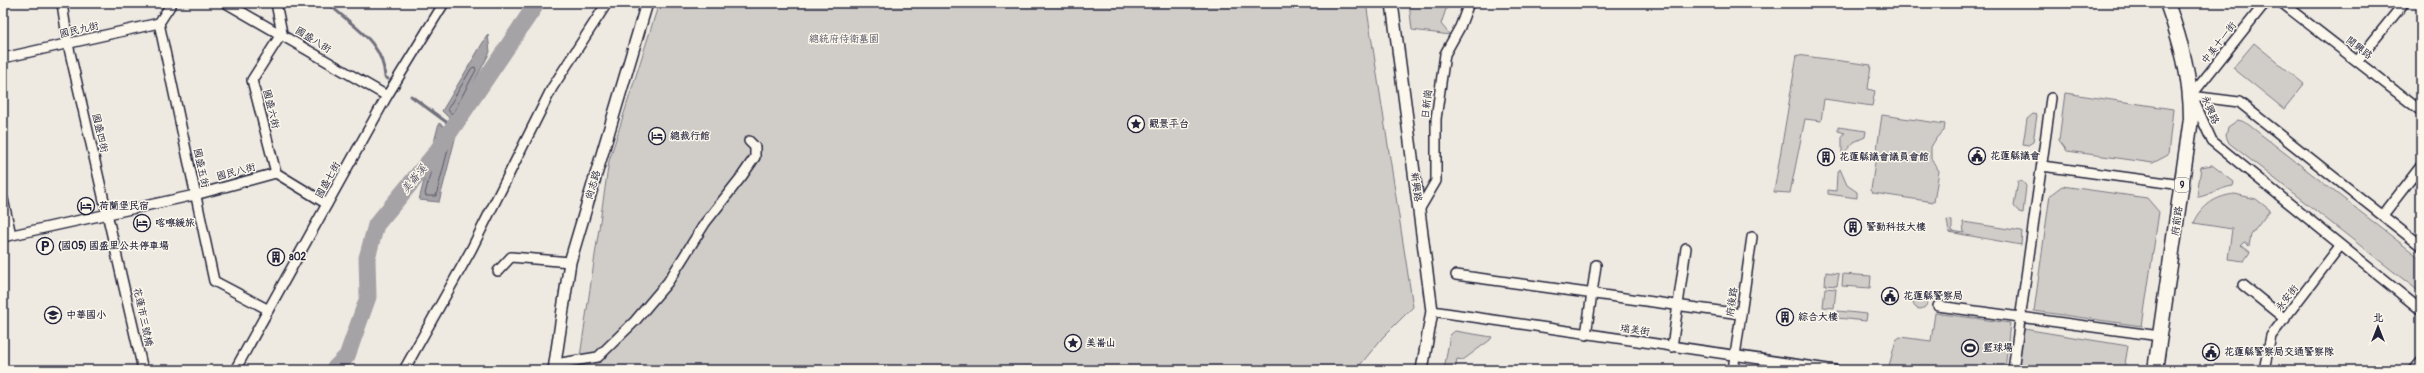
<svg xmlns="http://www.w3.org/2000/svg" width="2424" height="373" viewBox="0 0 2424 373" font-family="Pangolin,'LXGW WenKai TC',sans-serif">
	<style>
		.green { fill: #d0cdc9; stroke: #797882 }
		.water { fill: #a6a3a7; stroke: #716f7c }
		.lines { fill: none; stroke-linecap: round; stroke-linejoin: round }
		.shore { stroke: #575666; stroke-width: 1 }
		.stream { stroke: #716f7c; stroke-width: 3 }
		.river { stroke: #a6a3a7; stroke-width: 17 }
		.minor-casing { stroke: #22223b; stroke-width: 12 }
		.tertiary-casing { stroke: #22223b; stroke-width: 14 }
		.primary-casing { stroke: #22223b; stroke-width: 17 }
		.minor { stroke: #fbf7ec; stroke-width: 9 }
		.tertiary { stroke: #fbf7ec; stroke-width: 11 }
		.primary { stroke: #fbf7ec; stroke-width: 14 }
		.labels { text-anchor: middle; dominant-baseline: central; stroke-width: 3; stroke-linejoin: round; paint-order: stroke }
		.shield { fill: #fbf7ec; stroke: #636270; stroke-width: 1 }
		.shield-label { font-size: 9px; font-weight: bold; fill: #22223b }
		.street-label { font-size: 10px; fill: #22223b; stroke: #fbf7ec }
		.park-label { font-size: 10px; fill: #565566; stroke: #fbf7ec }
		.poi-label { font-size: 10px; font-weight: bold; fill: #22223b; stroke: #fbf7ec; text-anchor: start }
		.water-label { font-size: 11px; font-style: italic; fill: #575666; stroke: #fbf7ec }
	</style>
	<rect width="100%" height="100%" fill="#eeeae2"/>
	<filter id="ink" filterUnits="userSpaceOnUse"><feTurbulence type="fractalNoise" baseFrequency=".025" numOctaves="2"/><feDisplacementMap in="SourceGraphic" scale="8" xChannelSelector="R" yChannelSelector="G"/><feConvolveMatrix kernelMatrix="1 2 1 2 8 2 1 2 1" color-interpolation-filters="sRGB"/></filter>
	<g filter="url(#ink)">
		<!-- green -->
		<g class="green">
			<polygon points="659,3 1366,3 1413,307 1383,337 1356,370 578,370 609,161"/>
			<polygon points="1409,3 1448,3 1441,24 1450,35 1412,30"/>
			<polygon points="2254,43 2304,84 2284,109 2233,68"/>
			<polygon points="1797,55 1871,65 1868,89 1875,91 1872,106 1824,99 1821,121 1805,119 1790,193 1774,192"/>
			<polygon points="2065,93 2173,109 2168,155 2153,163 2067,151 2059,140"/>
			<polygon points="2033,114 2037,115 2033,142 2028,145 2023,144 2027,119"/>
			<polygon points="1882,115 1945,124 1944,131 1937,137 1931,147 1931,158 1939,171 1934,202 1873,193 1871,190"/>
			<polygon points="2238,120 2245,122 2421,259 2421,293 2229,143 2226,136 2228,127"/>
			<polygon points="1838,127 1866,131 1865,137 1854,142 1842,155 1842,135 1845,133 1838,131"/>
			<path d="M2212 165 2234 182 2233 186C2222 187 2203 198 2197 197L2201 167Z"/>
			<polygon points="1840,169 1847,185 1857,192 1857,198 1828,194 1828,190 1836,191 1837,174"/>
			<polygon points="2018,181 2023,182 2026,186 2023,213 2019,212 2014,206"/>
			<polygon points="2062,186 2147,198 2159,212 2142,326 2034,311 2050,195"/>
			<path d="M2235 194 2256 199 2270 210 2251 235 2249 246 2244 242 2241 245 2250 252 2244 261 2228 259 2232 229 2194 223C2202 205 2216 196 2235 194Z"/>
			<polygon points="1947,220 1952,221 1952,231 1964,233 1963,222 2022,231 2021,245 1949,232"/>
			<polygon points="1826,272 1839,274 1837,286 1825,285"/>
			<polygon points="1843,274 1871,276 1870,288 1842,286"/>
			<polygon points="1825,288 1836,289 1834,308 1823,307"/>
			<circle cx="1920" cy="302" r="7"/>
			<polygon points="1838,311 1867,314 1866,321 1837,318"/>
			<polygon points="1935,313 2010,323 2005,370 1915,370 1889,366 1896,340 1900,337 1931,341"/>
			<polygon points="2024,329 2128,346 2124,370 2018,370"/>
			<polygon points="1455,331 1492,337 1490,340 1463,360 1457,359 1455,370 1444,370 1450,335"/>
		</g>
		<!-- water -->
		<g class="water">
			<polygon points="488,34 490,52 453,122 442,111"/>
			<polygon points="439,123 456,135 439,202 419,200"/>
		</g>
		<g class="lines">
			<!-- shore -->
			<g class="shore">
				<polygon points="472,68 475,67 476,70 453,113 450,113 448,109"/>
				<polygon points="443,131 451,138 436,196 426,196 425,194 441,132"/>
			</g>
			<!-- stream -->
			<g class="stream">
				<path d="M328 3C351 26 383 40 385 77L388 79"/>
				<polyline points="411,96 453,127"/>
			</g>
			<!-- river -->
			<polyline class="river" points="333,370 347,356 368,297 367,258 376,225 435,154 537,3"/>
			<!-- minor casing -->
			<g class="minor-casing">
				<g id="minor">
					<polyline points="62,3 68,44 143,370"/>
					<polyline points="172,3 159,23 214,281 267,309"/>
					<polyline points="226,3 387,96"/>
					<polyline points="2282,3 2421,111"/>
					<polyline points="3,58 159,23"/>
					<polyline points="2358,60 2404,3"/>
					<polyline points="2191,96 2239,102 2421,246"/>
					<polyline points="2191,96 2265,3"/>
					<polyline points="2193,99 2212,141 2421,310"/>
					<polyline points="2042,166 2182,185"/>
					<polyline points="276,173 252,80 282,33 276,3"/>
					<polyline points="3,199 11,235"/>
					<polyline points="1419,210 1436,181 1436,119 1445,54 1460,27 1469,3"/>
					<polyline points="2383,215 2421,166"/>
					<polyline points="3,237 195,195 276,173 327,204"/>
					<polyline points="498,271 511,257 570,262"/>
					<polyline points="1456,275 1741,314"/>
					<polyline points="2243,285 2285,319"/>
					<polyline points="1938,306 2160,336"/>
					<polyline points="1432,311 1835,370"/>
					<polyline points="1586,335 1596,265"/>
					<polyline points="1672,347 1686,248"/>
					<polyline points="555,364 598,357 635,321 668,282 705,223 742,176 755,157 755,147 749,141"/>
					<polyline points="235,370 387,96 444,3"/>
					<polyline points="404,370 471,250 552,88 607,3"/>
					<polyline points="1733,370 1752,237"/>
					<polyline points="2013,370 2051,98"/>
					<polyline points="2264,370 2271,336 2340,246"/>
					<polyline points="2414,370 2421,362"/>
				</g>
			</g>
			<!-- tertiary casing -->
			<g class="tertiary-casing">
				<g id="tertiary">
					<polyline points="1392,3 1432,311 1422,370"/>
					<polyline points="554,370 570,262 647,3"/>
				</g>
			</g>
			<!-- primary casing -->
			<g class="primary-casing">
				<path id="primary" d="M2155 370 2191 119C2191 78 2181 42 2167 3"/>
			</g>
			<!-- minor -->
			<use href="#minor" class="minor"/>
			<!-- tertiary -->
			<use href="#tertiary" class="tertiary"/>
			<!-- primary -->
			<use href="#primary" class="primary"/>
		</g>
	</g>
	<!-- icons -->
	<defs>
		<g id="sight-ring" transform="scale(0.9)"><circle r="9.5" fill="#fbf7ec" stroke="#22223b" stroke-width="1.5"/><path d="M0-6L1.8-2.2L6-1.7L2.9 1.2L3.7 5.4L0 3.3L-3.7 5.4L-2.9 1.2L-6-1.7L-1.8-2.2Z" fill="#22223b"/></g>
		<g id="hotel-ring" transform="scale(0.9)"><circle r="9.5" fill="#fbf7ec" stroke="#22223b" stroke-width="1.5"/><path d="M-6-4.5h1.5V1H6V5H4.5V3h-9V5H-6ZM-4 0a1.8 1.8 0 1 1 3.6 0ZM.5 0V-2.5h3Q6-2.5 6 0Z" fill="#22223b"/></g>
		<g id="civic-ring" transform="scale(0.9)"><circle r="9.5" fill="#fbf7ec" stroke="#22223b" stroke-width="1.5"/><path d="M-.6-6.5H3V-4.5H.6V-3L4-1V1h2V6H-6V1h2V-1L-.6-3ZM-1.2 2.5V6h2.4V2.5Z" fill="#22223b"/></g>
		<g id="building-ring" transform="scale(0.9)"><circle r="9.5" fill="#fbf7ec" stroke="#22223b" stroke-width="1.5"/><path d="M-4-6H4V6H1V3H-1V6H-4ZM-2.5-4.3h1.7v1.8h-1.7ZM.8-4.3h1.7v1.8H.8ZM-2.5-1h1.7V.8h-1.7ZM.8-1h1.7V.8H.8Z" fill="#22223b"/></g>
		<g id="parking-ring" transform="scale(0.9)"><circle r="9.5" fill="#fbf7ec" stroke="#22223b" stroke-width="1.5"/><path d="M-3.5-5.5H1a3.5 3.5 0 0 1 0 7H-1V5.5H-3.5ZM-1-3.4V-.6H.8a1.4 1.4 0 0 0 0-2.8Z" fill="#22223b"/></g>
		<g id="school-ring" transform="scale(0.9)"><circle r="9.5" fill="#fbf7ec" stroke="#22223b" stroke-width="1.5"/><path d="M0-5L7-2L0 1L-7-2ZM-4 1L0 2.5L4 1V4Q0 6-4 4Z" fill="#22223b"/></g>
		<g id="stadium-ring" transform="scale(0.9)"><circle r="9.5" fill="#fbf7ec" stroke="#22223b" stroke-width="1.5"/><path d="M0-5a6.5 5 0 1 0 0 10a6.5 5 0 1 0 0-10ZM-3.5-1.8h7v3.6h-7Z" fill="#22223b"/></g>
	</defs>
	<g fill-rule="evenodd">
		<use href="#sight-ring" x="1136" y="124"/>
		<use href="#hotel-ring" x="657" y="136"/>
		<use href="#civic-ring" x="1977" y="156"/>
		<use href="#building-ring" x="1826" y="157"/>
		<use href="#hotel-ring" x="86" y="206"/>
		<use href="#hotel-ring" x="142" y="223"/>
		<use href="#building-ring" x="1853" y="227"/>
		<use href="#parking-ring" x="45" y="246"/>
		<use href="#building-ring" x="276" y="257"/>
		<use href="#civic-ring" x="1890" y="296"/>
		<use href="#school-ring" x="53" y="315"/>
		<use href="#building-ring" x="1785" y="317"/>
		<use href="#sight-ring" x="1073" y="343"/>
		<use href="#stadium-ring" x="1970" y="348"/>
		<use href="#civic-ring" x="2211" y="352"/>
	</g>
	<g class="labels">
		<!-- shield labels -->
		<rect class="shield" x="2175" y="178" width="14" height="14" rx="3"/>
		<g class="shield-label">
			<text x="2182" y="185">9</text>
		</g>
		<!-- street labels -->
		<g class="street-label">
			<text transform="translate(79 30) rotate(-13)">國民九街</text>
			<text transform="translate(313 40) rotate(32)">國盛八街</text>
			<text transform="translate(2219 43) rotate(-52)">中美十一街</text>
			<text transform="translate(2359 48) rotate(37)">開興路</text>
			<text transform="translate(1427 104) rotate(-83)">日新崗</text>
			<text transform="translate(271 109) rotate(76)">國盛六街</text>
			<text transform="translate(2210 110) rotate(67)">永興路</text>
			<text transform="translate(100 133) rotate(77)">國盛四街</text>
			<text transform="translate(201 168) rotate(78)">國盛五街</text>
			<text transform="translate(236 172) rotate(-15)">國民八街</text>
			<text transform="translate(328 180) rotate(-61)">國盛七街</text>
			<text transform="translate(593 185) rotate(-73)">尚志路</text>
			<text transform="translate(1416 187) rotate(83)">新興路</text>
			<text transform="translate(2177 221) rotate(-82)">府前路</text>
			<text transform="translate(2287 298) rotate(-52)">永安街</text>
			<text transform="translate(1732 302) rotate(-82)">府後路</text>
			<text transform="translate(143 317) rotate(78)">花蓮市三號橋</text>
			<text transform="translate(1635 330) rotate(8)">瑞美街</text>
		</g>
		<!-- park labels -->
		<g class="park-label">
			<text x="844" y="39">總統府侍衛墓園</text>
		</g>
		<!-- poi labels -->
		<g class="poi-label">
			<text x="1149" y="124">觀景平台</text>
			<text x="670" y="136">總裁行館</text>
			<text x="1990" y="156">花蓮縣議會</text>
			<text x="1839" y="157">花蓮縣議會議員會館</text>
			<text x="99" y="206">荷蘭堡民宿</text>
			<text x="155" y="223">喀嚓緩旅</text>
			<text x="1866" y="227">警勤科技大樓</text>
			<text x="58" y="246">(國05) 國盛里公共停車場</text>
			<text x="289" y="257">a02</text>
			<text x="1903" y="296">花蓮縣警察局</text>
			<text x="66" y="315">中華國小</text>
			<text x="1798" y="317">綜合大樓</text>
			<text x="1086" y="343">美崙山</text>
			<text x="1983" y="348">籃球場</text>
			<text x="2224" y="352">花蓮縣警察局交通警察隊</text>
		</g>
		<!-- water labels -->
		<g class="water-label">
			<text transform="translate(414 179) rotate(-51)">美崙溪</text>
		</g>
	</g>
	<!-- margin -->
	<rect width="2424" height="373" fill="none" stroke="#fbf7ec" stroke-width="16"/>
	<rect x="8" y="8" width="2408" height="357" fill="none" stroke="#22223b" stroke-width="1.5" filter="url(#ink)"/>
	<!-- north arrow -->
	<g transform="translate(2378 327)" stroke="#fbf7ec" stroke-width="3" paint-order="stroke">
	<path d="M0-3L7 15L0 10L-7 15Z" fill="#22223b"/>
	<text y="-6" font-size="11" font-weight="bold" text-anchor="middle" fill="#22223b">北</text>
	</g>
</svg>
